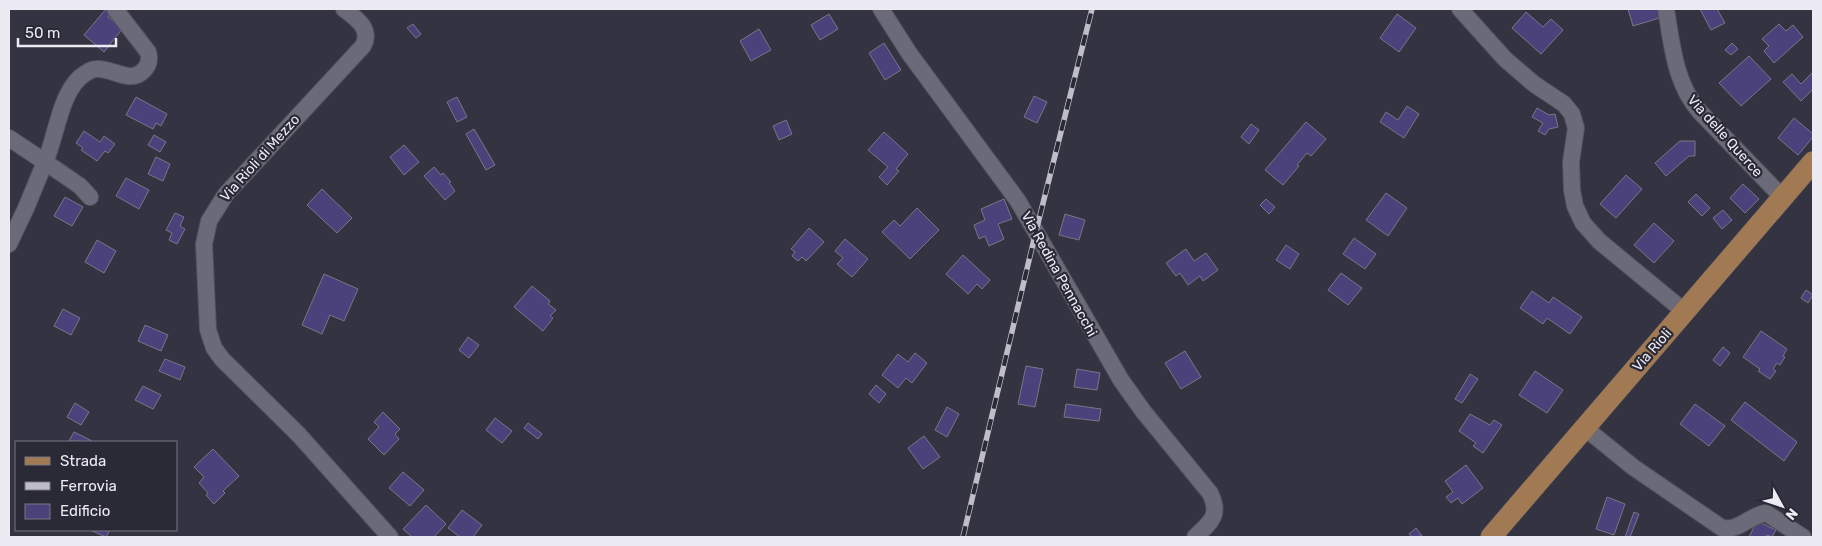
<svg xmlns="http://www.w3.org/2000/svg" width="1822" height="546" viewBox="0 0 1822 546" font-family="Rubik,sans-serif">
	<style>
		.building { fill: #4b427b; stroke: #787786 }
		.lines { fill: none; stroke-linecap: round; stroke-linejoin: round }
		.minor-casing { stroke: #52515c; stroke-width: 18 }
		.major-casing { stroke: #52515c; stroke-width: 22 }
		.minor { stroke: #6b6a79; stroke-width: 16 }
		.major { stroke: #a17a53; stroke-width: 21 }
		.rail-casing { stroke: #bfbec8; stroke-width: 5.5 }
		.rail { stroke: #2a2936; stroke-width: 4; stroke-dasharray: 11; stroke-linecap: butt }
		.labels { text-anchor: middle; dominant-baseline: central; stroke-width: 4.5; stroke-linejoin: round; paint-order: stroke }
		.street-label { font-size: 14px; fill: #ecebf4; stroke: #2a2936 }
	</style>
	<rect width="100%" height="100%" fill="#343341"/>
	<!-- building -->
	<g class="building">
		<polygon points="106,9 111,12 108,17 123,28 104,52 84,35"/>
		<polygon points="1628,9 1661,9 1663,17 1633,26"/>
		<polygon points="1700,9 1717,9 1725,23 1711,30"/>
		<polygon points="1526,12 1543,27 1551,19 1563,30 1541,54 1512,28"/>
		<polygon points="829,14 838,29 820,40 811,25"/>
		<polygon points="1397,14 1416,28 1399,52 1380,38"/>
		<polygon points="413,24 421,34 416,38 407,28"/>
		<polygon points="1779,24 1786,31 1793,25 1803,37 1774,63 1764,51 1769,46 1762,39"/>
		<polygon points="759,29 771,50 751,61 740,41"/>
		<polygon points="884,43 901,70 885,80 869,53"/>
		<polygon points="1732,43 1738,49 1731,55 1725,50"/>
		<polygon points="1749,56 1771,79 1741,106 1719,83"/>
		<polygon points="1813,72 1813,89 1801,101 1783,82 1792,74 1801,84"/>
		<polygon points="1034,96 1047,102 1037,123 1024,117"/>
		<polygon points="136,97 167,114 161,126 156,123 153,129 126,115"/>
		<polygon points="457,97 467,117 457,122 447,102"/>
		<polygon points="1407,106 1419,114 1404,138 1380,122 1386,112 1398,120"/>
		<polygon points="1537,108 1549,115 1555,114 1558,127 1549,129 1545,135 1538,131 1543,123 1532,117"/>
		<polygon points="1794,118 1813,134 1813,137 1798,155 1778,138"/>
		<polygon points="786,120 792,134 779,140 773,126"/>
		<polygon points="1306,122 1326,139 1311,156 1307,153 1297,165 1299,166 1283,185 1265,170"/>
		<polygon points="1251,124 1259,130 1249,144 1241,137"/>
		<polygon points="474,129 495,165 486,170 466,134"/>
		<polygon points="84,131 100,142 104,136 115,144 108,153 105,151 97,161 81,150 83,148 76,143"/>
		<polygon points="884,132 908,154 896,169 899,171 887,185 879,177 888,167 868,150"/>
		<polygon points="154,135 166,142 160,152 148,145"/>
		<polygon points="1680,141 1695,141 1695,156 1689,156 1666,176 1655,163"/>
		<polygon points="404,145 419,162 404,175 390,157"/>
		<polygon points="156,157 170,164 163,181 148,174"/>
		<polygon points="434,167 441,175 443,173 451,182 449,183 455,191 445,200 424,176"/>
		<polygon points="1626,175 1642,189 1616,218 1600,204"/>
		<polygon points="126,178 149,190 139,209 116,196"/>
		<polygon points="1743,184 1759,199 1745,213 1730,198"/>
		<polygon points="322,189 352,218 337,233 307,205"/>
		<polygon points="1386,193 1407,208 1388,236 1366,220"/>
		<polygon points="1696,194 1710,208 1702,216 1688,202"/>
		<polygon points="65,197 83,207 72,226 54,216"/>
		<polygon points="1004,199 1012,219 998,224 1004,239 989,246 985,236 979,239 974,225 985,220 981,209"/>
		<polygon points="1266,199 1275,207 1269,214 1260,205"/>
		<polygon points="917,208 939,230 910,259 882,232 894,220 900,226"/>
		<polygon points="1723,210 1732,220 1722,229 1713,218"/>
		<polygon points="175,213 184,217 180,226 185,229 177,244 169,240 172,233 166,230"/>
		<polygon points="1065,214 1085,220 1079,240 1059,235"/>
		<polygon points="1654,223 1674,241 1654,263 1634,245"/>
		<polygon points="809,228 824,242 806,261 802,257 798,261 792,256 795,252 791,249"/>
		<polygon points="1354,238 1376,254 1365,269 1343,254"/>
		<polygon points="845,239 868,259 852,277 837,264 843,258 835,251"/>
		<polygon points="97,240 116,251 104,273 85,262"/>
		<polygon points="1286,245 1299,254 1290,269 1276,260"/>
		<polygon points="1186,249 1194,261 1206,253 1218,270 1203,281 1200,276 1188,285 1180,273 1176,276 1166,263"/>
		<polygon points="963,255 990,280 982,289 977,284 968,294 946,274"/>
		<polygon points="1341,273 1362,288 1348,305 1328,290"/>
		<polygon points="324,274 358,289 344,321 330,315 322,334 302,325"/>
		<polygon points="532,286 550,301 548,304 556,310 550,316 553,318 543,331 514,307"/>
		<polygon points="1806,290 1813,295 1808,303 1801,298"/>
		<polygon points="1532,291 1549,303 1553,297 1582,317 1570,334 1547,318 1543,324 1520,308"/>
		<polygon points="63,309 80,318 71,335 54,326"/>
		<polygon points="145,325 168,335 161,351 138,341"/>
		<polygon points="1761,331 1787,349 1783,356 1785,357 1780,365 1777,363 1773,369 1776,371 1770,379 1758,371 1760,369 1743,357"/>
		<polygon points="468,337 479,345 469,358 459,350"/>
		<polygon points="1723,347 1730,353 1720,366 1713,360"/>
		<polygon points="1185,351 1201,377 1181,389 1165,363"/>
		<polygon points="915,353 927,363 912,383 906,378 898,388 882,375 898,354 908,362"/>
		<polygon points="165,359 185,367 180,380 159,371"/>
		<polygon points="1026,366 1043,369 1035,407 1018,404"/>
		<polygon points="1077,369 1100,373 1097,390 1074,387"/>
		<polygon points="1535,371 1563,390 1547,413 1519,395"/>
		<polygon points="1470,374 1478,379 1462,403 1455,399"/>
		<polygon points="876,385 886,394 879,403 869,394"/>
		<polygon points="143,386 161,395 153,409 135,400"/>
		<polygon points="1745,402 1797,442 1784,461 1731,420"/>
		<polygon points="75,403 89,412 81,425 67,417"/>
		<polygon points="1066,404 1101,409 1099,421 1064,417"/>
		<polygon points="1695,404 1725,426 1709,446 1680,424"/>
		<polygon points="947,407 959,414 947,437 935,430"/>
		<polygon points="383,412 400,429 395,434 399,439 384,455 368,439 379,427 374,422"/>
		<polygon points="1470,414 1490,425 1494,420 1502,425 1483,453 1473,446 1476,443 1459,431"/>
		<polygon points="495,418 512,431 502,443 486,430"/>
		<polygon points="528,423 542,434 538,439 524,428"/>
		<polygon points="74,432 92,441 91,442 69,441"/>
		<polygon points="924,436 940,457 923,469 908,448"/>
		<polygon points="213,449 239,476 223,491 225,493 214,504 206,495 208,493 199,483 204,477 194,467"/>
		<polygon points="1466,465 1483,488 1462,504 1458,498 1451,503 1446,497 1453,492 1445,481"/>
		<polygon points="403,472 424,490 410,506 389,488"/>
		<polygon points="1607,497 1625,504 1614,535 1596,529"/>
		<polygon points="426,505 446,524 434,537 412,537 403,529"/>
		<polygon points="462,510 482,525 473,537 460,537 448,528"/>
		<polygon points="1634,512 1639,514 1630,537 1625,537"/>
		<polygon points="1757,521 1776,530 1772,537 1767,535 1766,537 1749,537"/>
		<polygon points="1416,528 1422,536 1412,537 1409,534"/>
		<polygon points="90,530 110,530 106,537"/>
	</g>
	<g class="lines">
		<!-- minor casing -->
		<g class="minor-casing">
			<g id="minor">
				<path d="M344 9C357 19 372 29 363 46L226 194 209 221 204 244 208 330 214 348 222 359 299 435 390 537"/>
				<path d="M881 9 909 53 1018 201 1121 380 1143 411 1210 493C1221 515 1211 522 1195 537"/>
				<polyline points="1460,9 1505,59 1534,84 1564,104 1572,114 1576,128 1571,162 1572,190 1575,206 1583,223 1599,241 1685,312"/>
				<path d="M1666 9C1672 45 1675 84 1700 112L1783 198"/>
				<polyline points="9,138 45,162 26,208 9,244"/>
				<path d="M90 197 80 186 45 162C57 136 60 88 86 73 89 71 93 69 97 69 113 68 131 85 144 70 149 65 150 58 148 52L115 9"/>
				<path d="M1585 428 1633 467 1722 528C1740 531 1750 515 1766 513L1803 537"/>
			</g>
		</g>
		<!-- major casing -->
		<g class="major-casing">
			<polyline id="major" points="1491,537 1813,162"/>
		</g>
		<!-- minor -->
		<use href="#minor" class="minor"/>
		<!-- major -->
		<use href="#major" class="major"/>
		<!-- rail casing -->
		<g class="rail-casing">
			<polyline id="rail" points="963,537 1036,231 1092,9"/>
		</g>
		<!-- rail -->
		<use href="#rail" class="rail"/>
	</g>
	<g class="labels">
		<!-- street labels -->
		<g class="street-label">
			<text transform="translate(1725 136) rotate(48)">Via delle Querce</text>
			<text transform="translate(260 158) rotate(-48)">Via Rioli di Mezzo</text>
			<text transform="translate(1059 274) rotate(61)">Via Redina Pennacchi</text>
			<text transform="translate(1652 350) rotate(-49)">Via Rioli</text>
		</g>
	</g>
	<!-- border -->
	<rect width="1822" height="546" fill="none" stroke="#ecebf4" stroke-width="20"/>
	<!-- legend -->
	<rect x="15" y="441" width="162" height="90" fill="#2a2936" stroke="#787782"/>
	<rect x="25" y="457" width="25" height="8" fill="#a17a53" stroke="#787782"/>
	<text x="60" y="466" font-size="15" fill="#ecebf4">Strada</text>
	<rect x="25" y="482" width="25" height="8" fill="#bfbec8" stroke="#787782"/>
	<text x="60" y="491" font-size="15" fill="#ecebf4">Ferrovia</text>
	<rect x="25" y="504" width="25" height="15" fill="#4b427b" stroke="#787782"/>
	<text x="60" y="516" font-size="15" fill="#ecebf4">Edificio</text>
	<!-- north arrow -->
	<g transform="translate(1782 506) rotate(130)" stroke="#2a2936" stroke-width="4" paint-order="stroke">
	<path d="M0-4L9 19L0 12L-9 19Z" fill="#ecebf4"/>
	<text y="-8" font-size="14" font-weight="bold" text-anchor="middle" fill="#ecebf4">N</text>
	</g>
	<!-- scale -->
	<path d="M18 38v8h98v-8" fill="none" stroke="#ecebf4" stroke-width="2.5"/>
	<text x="25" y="38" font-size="15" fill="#ecebf4" stroke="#2a2936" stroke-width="4" paint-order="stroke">50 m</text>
</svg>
